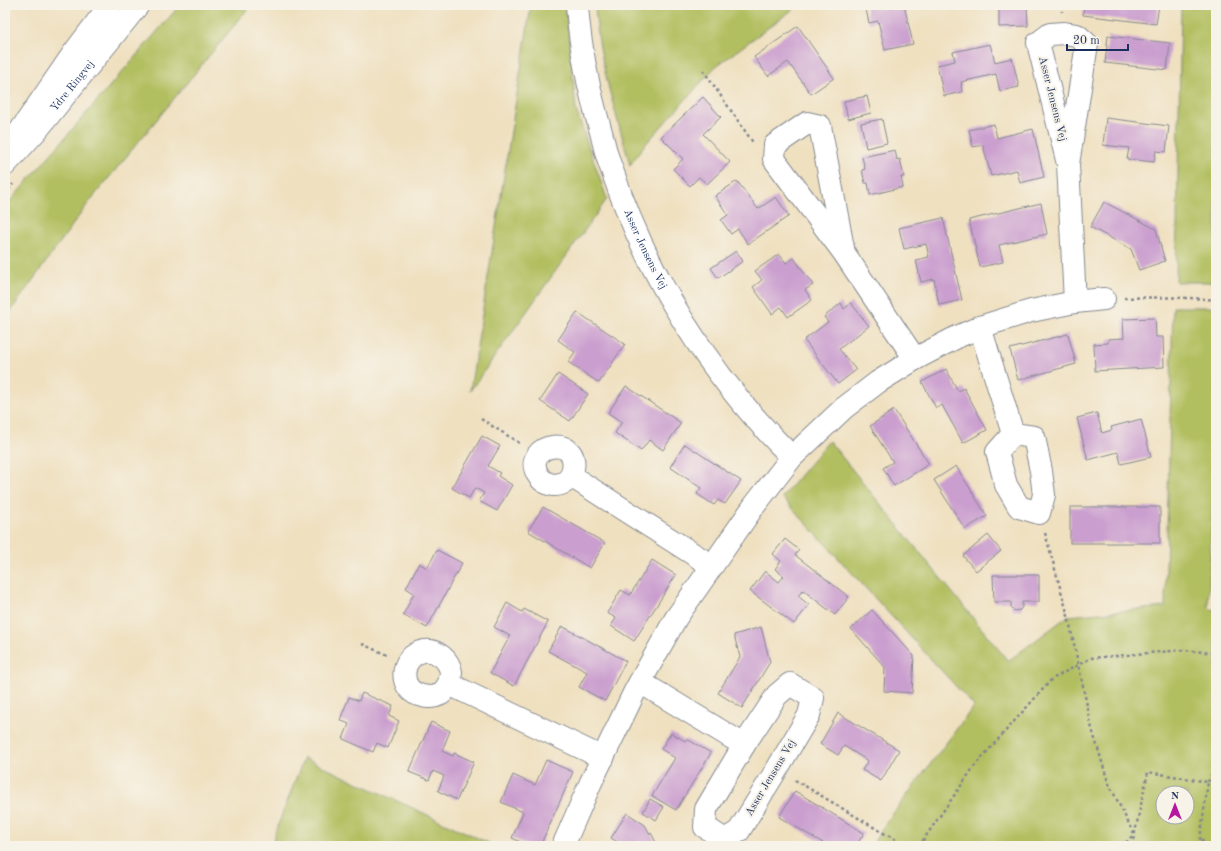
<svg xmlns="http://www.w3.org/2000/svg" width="1221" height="851" viewBox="0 0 1221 851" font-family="'Old Standard TT',serif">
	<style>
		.green { fill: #b2bf61; stroke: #667760; fill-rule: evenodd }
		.building { fill: #ca9fcf }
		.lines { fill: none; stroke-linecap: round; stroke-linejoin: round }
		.street-casing { stroke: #85888f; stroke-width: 24 }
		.secondary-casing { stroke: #85888f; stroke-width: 24 }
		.path { stroke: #85888f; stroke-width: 2.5; stroke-dasharray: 3 3; stroke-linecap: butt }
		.street { stroke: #fff; stroke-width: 22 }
		.secondary { stroke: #fff; stroke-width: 22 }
		.labels { text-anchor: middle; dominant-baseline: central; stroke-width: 4; stroke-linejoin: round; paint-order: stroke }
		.street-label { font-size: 11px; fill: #1b2f5e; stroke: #f7f3e8 }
	</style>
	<rect width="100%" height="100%" fill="#f7f3e8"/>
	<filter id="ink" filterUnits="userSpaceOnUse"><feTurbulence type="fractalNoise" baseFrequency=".025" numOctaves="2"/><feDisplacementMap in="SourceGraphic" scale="8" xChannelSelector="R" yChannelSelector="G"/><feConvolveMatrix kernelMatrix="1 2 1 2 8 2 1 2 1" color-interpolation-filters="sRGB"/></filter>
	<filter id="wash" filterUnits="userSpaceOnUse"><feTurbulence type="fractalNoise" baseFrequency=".012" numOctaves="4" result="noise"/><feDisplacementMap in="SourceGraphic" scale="16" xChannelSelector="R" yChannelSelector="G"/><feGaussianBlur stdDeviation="0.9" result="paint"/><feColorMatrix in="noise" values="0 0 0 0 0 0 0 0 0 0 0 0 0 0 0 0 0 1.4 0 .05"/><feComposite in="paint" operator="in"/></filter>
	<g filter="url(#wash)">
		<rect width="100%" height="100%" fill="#efe0c0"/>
		<!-- green -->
		<g class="green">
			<polygon points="180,5 251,5 89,202 5,319 5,207"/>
			<polygon points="531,5 565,5 569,35 576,110 607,199 470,391"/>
			<path d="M595 5H799L715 67 643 147 630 165C616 113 598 60 595 5Z"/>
			<polygon points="1181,5 1216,5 1216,282 1176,282"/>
			<path d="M1173 307H1216V415L1208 608 1216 611V846H872L880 831 974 706 782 497 829 441 1008 661 1068 616 1165 607ZM1163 793H1187V817H1163Z"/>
			<polygon points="304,758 495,846 285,846 273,841 276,830"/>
		</g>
		<g id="blocks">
			<!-- building -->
			<g class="building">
				<polygon points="865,5 904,5 913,44 885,50 878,21 869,23"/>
				<polygon points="999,5 1027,5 1028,26 999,27"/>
				<polygon points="1084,5 1159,5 1156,24 1083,15"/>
				<polygon points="798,26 834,78 811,94 788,62 768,76 754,57"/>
				<polygon points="1108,36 1170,43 1167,70 1105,63"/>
				<polygon points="990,44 995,62 1012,58 1019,87 1000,91 996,74 961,82 962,85 961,85 962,92 944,96 937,65 955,61 953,52"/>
				<polygon points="867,96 871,113 848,119 844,101"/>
				<polygon points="703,97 721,117 703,134 730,162 707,184 699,177 690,186 673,169 683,159 661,137"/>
				<polygon points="1106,118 1169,126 1166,152 1156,151 1154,162 1127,159 1129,148 1103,145"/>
				<polygon points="882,119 887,143 866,148 861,123"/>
				<polygon points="994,124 997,138 1033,129 1044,177 1020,183 1017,170 991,176 983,145 973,147 969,130"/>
				<polygon points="895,150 897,160 900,159 904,177 901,177 903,187 870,195 868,183 865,183 862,170 865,169 862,157"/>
				<polygon points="737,181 758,209 776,197 789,216 748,244 738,229 731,234 721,220 728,215 715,196"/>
				<polygon points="1104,202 1156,229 1165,261 1139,270 1131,249 1090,227"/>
				<polygon points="1041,203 1047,234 999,245 1003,262 980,267 969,220"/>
				<polygon points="943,218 962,300 939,305 934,279 921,282 916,260 929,257 926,244 904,249 899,228"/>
				<polygon points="736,251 743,261 718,278 711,268"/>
				<polygon points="779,254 786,263 794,258 813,285 805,290 812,300 788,317 781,307 772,314 753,287 762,280 755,271"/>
				<polygon points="841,303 844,309 851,303 869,326 839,349 856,370 838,384 804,340 828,322 824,317"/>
				<polygon points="577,312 625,344 599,383 568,362 575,352 558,340"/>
				<polygon points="1155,318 1156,337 1163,337 1164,367 1095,371 1094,344 1108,343 1108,339 1124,338 1123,319"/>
				<polygon points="1068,334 1076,364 1018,380 1010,349"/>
				<polygon points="946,369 958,391 964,388 987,430 963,443 942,405 936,408 922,382"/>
				<polygon points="558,374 588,394 570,421 540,401"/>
				<polygon points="626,386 681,423 663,450 649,440 641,451 615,433 622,422 608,413"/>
				<polygon points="894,410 929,464 894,486 883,468 893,462 870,426"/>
				<polygon points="1097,413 1102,433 1112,430 1111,427 1141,419 1151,457 1121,464 1118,452 1088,460 1077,418"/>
				<polygon points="482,436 500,446 488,466 500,473 498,476 512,485 497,511 479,501 484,493 475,488 469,498 452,488"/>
				<polygon points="685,444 741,481 725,504 718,500 714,505 697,494 701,488 670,467"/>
				<polygon points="956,466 987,516 965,529 934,480"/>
				<polygon points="543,507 605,543 590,568 528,531"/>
				<rect x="1070" y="507" width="90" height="36"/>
				<polygon points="988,535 1001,551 976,571 963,556"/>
				<polygon points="785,539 799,550 795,555 849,597 835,615 803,590 798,596 809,605 794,624 750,591 765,571 779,582 784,576 775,569 781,561 773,554"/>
				<polygon points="437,550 462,563 427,628 403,615 414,593 406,588 419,563 427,568"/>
				<polygon points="652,560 676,575 634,641 611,626 616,618 607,613 621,590 630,595"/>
				<polygon points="993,575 1039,575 1039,602 1022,602 1022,607 1020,610 1014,611 1011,607 1011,602 994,602"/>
				<polygon points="507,603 522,612 524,609 548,622 514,686 490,673 510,636 494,627"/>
				<polygon points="872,610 914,656 912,693 884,691 885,667 851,629"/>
				<polygon points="562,626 626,661 605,701 579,687 587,672 548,651"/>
				<polygon points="761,627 770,662 742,708 718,693 740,657 734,635"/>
				<polygon points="362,693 393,706 389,716 399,721 388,748 377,743 373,752 343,739 349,724 340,720 349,697 359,701"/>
				<polygon points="838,713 899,750 881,781 862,770 868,761 844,746 838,755 820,744"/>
				<polygon points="431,722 450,731 442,751 453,756 454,753 474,762 457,800 438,791 444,776 433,771 429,780 409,772"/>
				<polygon points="671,733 685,741 687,739 711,753 676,810 652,796 675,758 661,749"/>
				<polygon points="546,760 573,772 540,846 529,846 512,838 523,812 501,802 513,775 535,785"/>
				<polygon points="795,791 864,833 856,846 821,846 823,843 779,817"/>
				<polygon points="650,799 664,807 656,820 643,812"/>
				<polygon points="627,813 645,825 650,834 651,833 658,846 624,846 611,838"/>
			</g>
		</g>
	</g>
	<g filter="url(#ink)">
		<use href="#blocks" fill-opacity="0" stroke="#85888f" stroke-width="1"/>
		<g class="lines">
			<!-- street casing -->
			<g class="street-casing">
				<g id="street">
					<path id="s1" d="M577 5C580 49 589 91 601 132 604 145 607 158 612 170 648 277 711 378 792 457"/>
					<polyline points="1068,164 1038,43 1050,34 1064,33 1077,35 1087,44 1068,164 1075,302"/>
					<polyline points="844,253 820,126 807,123 775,145 774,159 844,253 915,359"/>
					<polyline points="980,327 1013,434 997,452 1006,485 1019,507 1039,513 1044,495 1041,471 1034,437 1013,434"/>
					<path d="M571 476C587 431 519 443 538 475 543 484 555 488 565 482 567 481 569 478 571 476L712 566"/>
					<polyline points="640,682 744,745"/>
					<path d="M449 684C446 687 444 692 441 694 435 697 429 698 423 696 397 692 399 655 424 651 437 649 449 660 451 672 451 676 449 681 449 684L603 758"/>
					<polygon points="790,684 813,698 809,715 777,769 739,831 725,840 705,827 706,809 744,745 777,695"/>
					<polyline points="563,846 591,782 635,691 676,618 754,506 792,457 844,408 878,382 915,359 957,337 980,327 1031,311 1075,302 1104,299"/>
				</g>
			</g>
			<!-- secondary casing -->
			<g class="secondary-casing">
				<g id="secondary">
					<polyline points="18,134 73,54 110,5"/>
					<path id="s2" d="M5 165 37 130 138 5"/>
				</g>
			</g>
			<!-- path -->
			<g class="path">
				<polyline points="1061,5 1062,12"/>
				<polyline points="703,70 754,144"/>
				<polyline points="5,195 13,184"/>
				<path d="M1124 298C1155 297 1186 297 1216 300"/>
				<polyline points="481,419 521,444"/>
				<polyline points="1045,533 1068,616 1092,729 1108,782 1134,834 1123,846"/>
				<polyline points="362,644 387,655"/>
				<polyline points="795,780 880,831 908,846"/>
				<polyline points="1208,782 1216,765"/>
				<polyline points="1202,839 1205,846"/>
				<polyline points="919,846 976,764 1052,679 1091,658 1183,650 1216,653"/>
				<polyline points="1132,846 1148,772 1208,782 1199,846"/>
			</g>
			<!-- street -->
			<use href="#street" class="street"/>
			<!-- secondary -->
			<use href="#secondary" class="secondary"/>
		</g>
	</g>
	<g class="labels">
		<!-- street labels -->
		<g class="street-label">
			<text stroke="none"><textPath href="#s2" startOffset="104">Ydre Ringvej</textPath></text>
			<text transform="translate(1052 99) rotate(76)">Asser Jensens Vej</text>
			<text stroke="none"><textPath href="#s1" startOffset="255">Asser Jensens Vej</textPath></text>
			<text transform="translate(771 778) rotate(-59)">Asser Jensens Vej</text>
		</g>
	</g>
	<!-- margin -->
	<rect width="1221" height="851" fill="none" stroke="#f7f3e8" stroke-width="20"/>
	<!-- north arrow -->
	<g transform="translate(1175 805)"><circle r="19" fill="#f7f3e8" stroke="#9fa5b1"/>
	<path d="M0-3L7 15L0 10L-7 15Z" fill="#b5179e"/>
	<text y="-6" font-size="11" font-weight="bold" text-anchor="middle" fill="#1b2f5e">N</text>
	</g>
	<!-- scale -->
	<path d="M1067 44v6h61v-6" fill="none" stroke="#1b2f5e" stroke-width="2"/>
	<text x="1073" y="44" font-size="12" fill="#1b2f5e" stroke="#f7f3e8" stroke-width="3" paint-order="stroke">20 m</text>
</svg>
